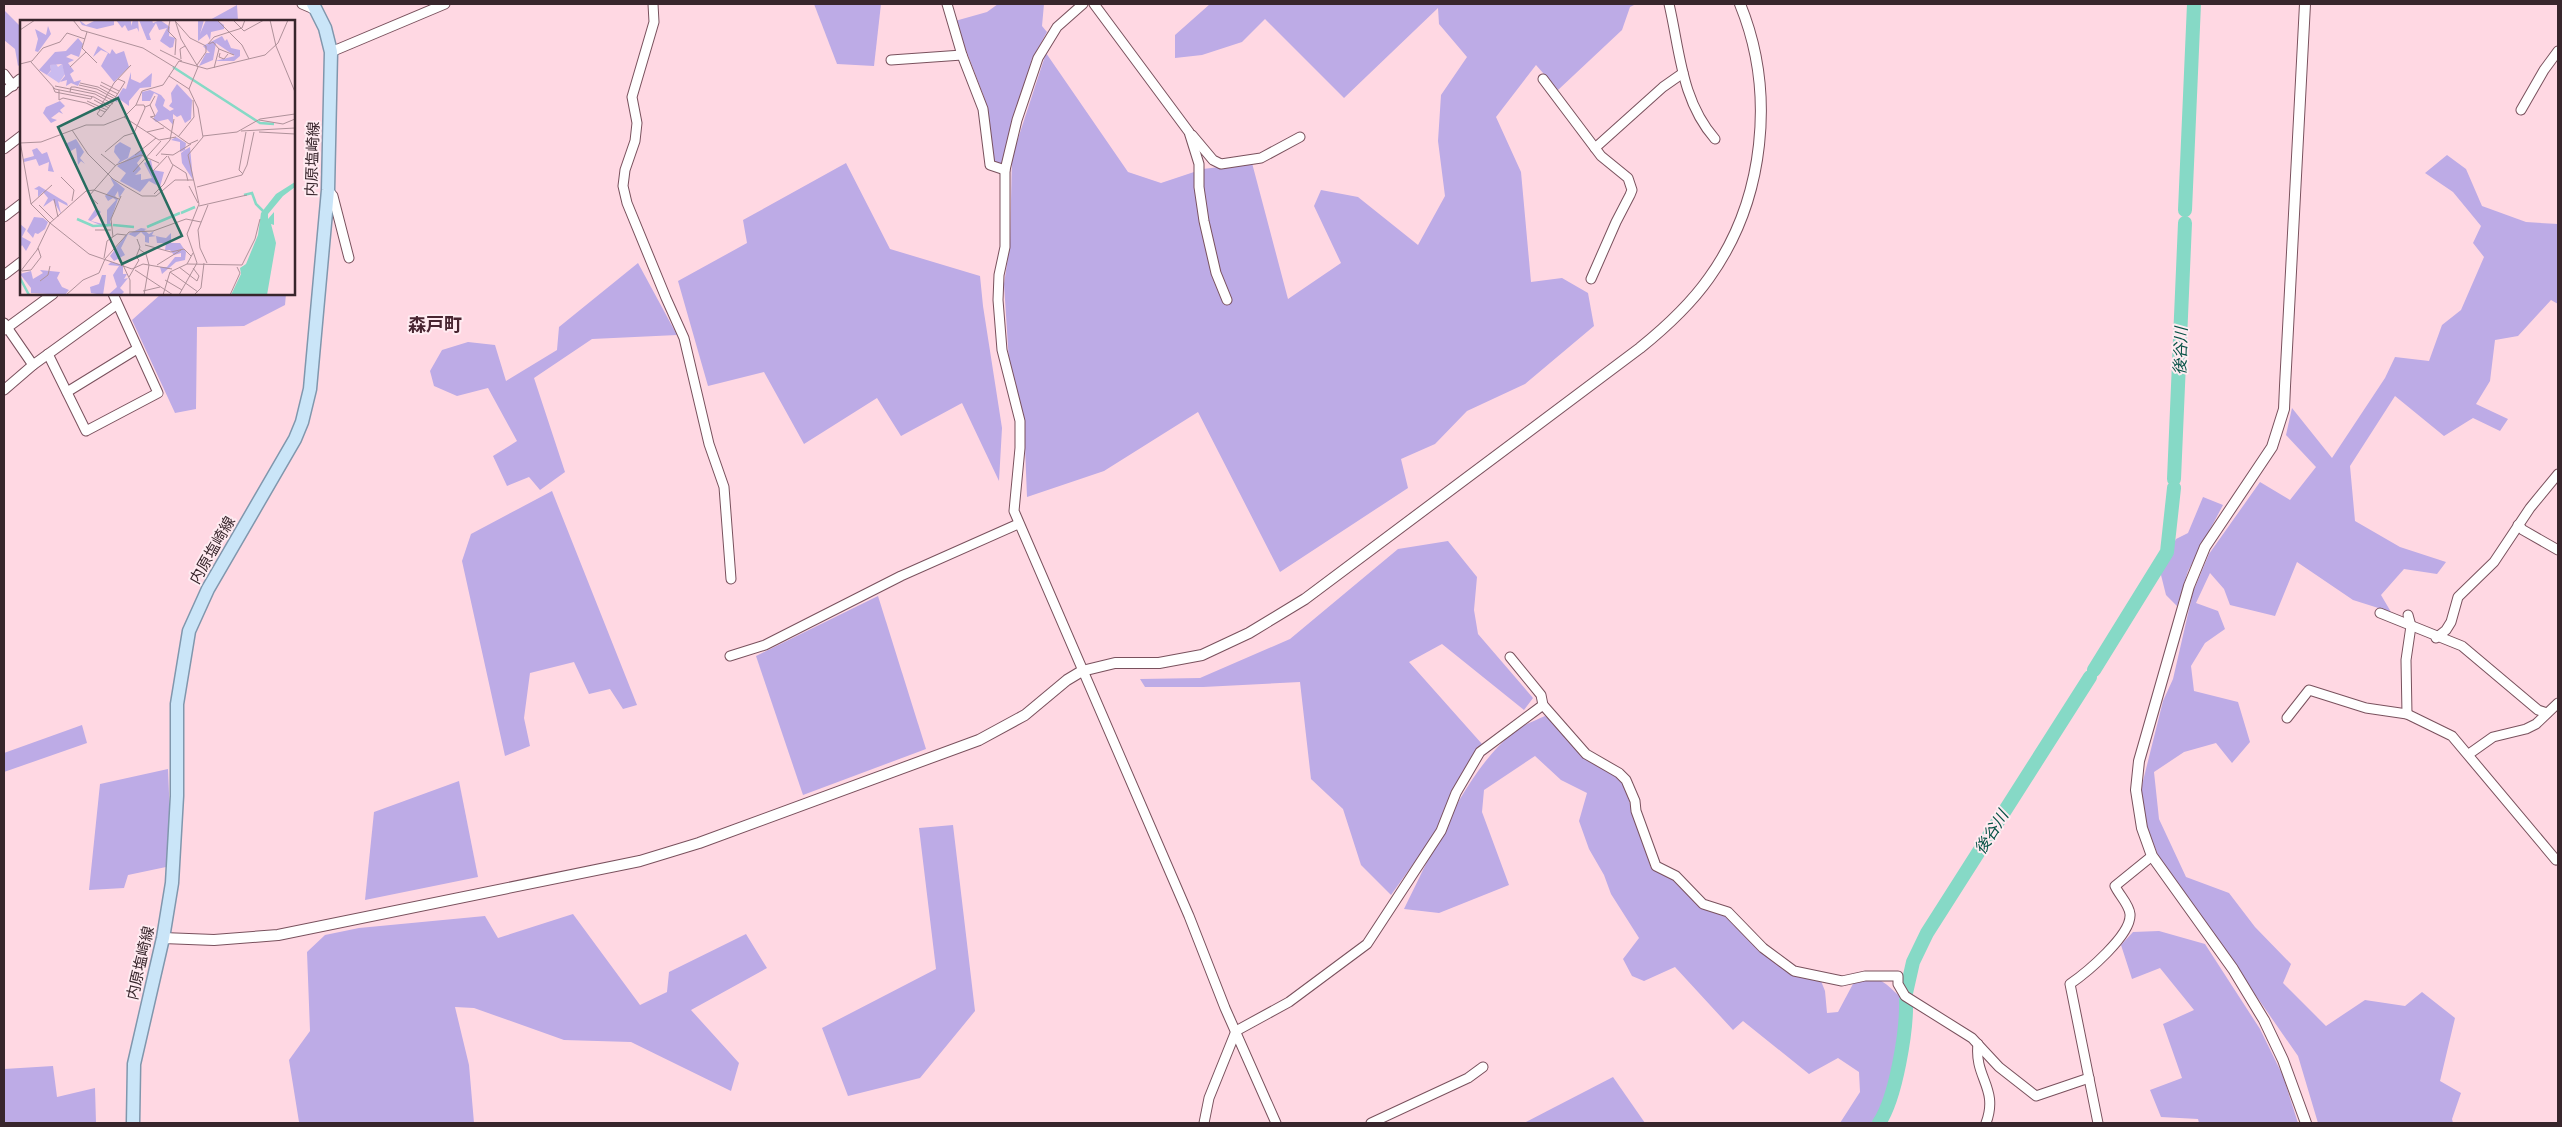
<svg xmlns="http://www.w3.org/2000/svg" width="2562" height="1127" viewBox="0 0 2562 1127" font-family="'IBM Plex Serif','Noto Sans JP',serif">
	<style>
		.forest { fill: #bdabe6 }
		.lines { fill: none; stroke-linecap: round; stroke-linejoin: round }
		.river { stroke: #86d9c6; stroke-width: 14 }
		.minor-casing { stroke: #79515d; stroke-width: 11 }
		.tertiary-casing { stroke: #79515d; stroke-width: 12 }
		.primary-casing { stroke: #8097ad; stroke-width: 15 }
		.minor { stroke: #fff; stroke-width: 9 }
		.tertiary { stroke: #fff; stroke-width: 10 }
		.primary { stroke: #cae5f8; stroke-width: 12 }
		.labels { text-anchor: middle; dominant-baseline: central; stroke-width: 4; stroke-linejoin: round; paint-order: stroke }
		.street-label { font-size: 15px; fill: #38262c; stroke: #ffebf1 }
		.water-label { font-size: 16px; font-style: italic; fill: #065145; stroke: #ffebf1 }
		.quarter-label { font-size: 18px; font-weight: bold; fill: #482531; stroke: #ffebf1 }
		.inset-river { fill: none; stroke: #86d9c6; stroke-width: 2.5 }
		.inset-road { fill: none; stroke: #af919a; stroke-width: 1 }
		.view { fill: #286d60; fill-opacity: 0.15; stroke: #286d60; stroke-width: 2.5 }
		.inset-edge { fill: none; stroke: #38262c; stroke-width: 2.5 }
	</style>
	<rect width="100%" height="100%" fill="#ffd8e3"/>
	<!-- forest -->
	<g class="forest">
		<polygon points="814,4 881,4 874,66 837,64"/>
		<polygon points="998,4 1044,4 1042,26 1047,32 1032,59 1004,165 994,161 984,97 955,21 987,12"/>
		<polygon points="1210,4 1636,4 1630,7 1622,30 1558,90 1536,65 1496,117 1521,172 1531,282 1562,278 1588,293 1594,326 1525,384 1467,411 1435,444 1401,459 1408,488 1280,572 1198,412 1104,471 1027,497 1024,422 1009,362 1004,284 1010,244 1012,157 1046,53 1128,172 1161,183 1203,169 1252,163 1288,299 1341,263 1314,206 1321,190 1358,197 1418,245 1445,196 1438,141 1441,95 1467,57 1439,24 1438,8 1344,98 1265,19 1242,42 1202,55 1175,58 1175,35"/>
		<polygon points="237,5 238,21 208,21"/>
		<polygon points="4,10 21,27 21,63 18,66 15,49 4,40"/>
		<polygon points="2447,155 2466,169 2482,206 2526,222 2558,224 2558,304 2551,300 2518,336 2495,340 2490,381 2476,404 2508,419 2500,431 2473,418 2444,436 2395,396 2350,466 2355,521 2400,547 2446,562 2437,574 2404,569 2381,595 2391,612 2353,600 2297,562 2275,616 2230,605 2224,589 2210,573 2196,603 2218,611 2225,629 2205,643 2191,666 2194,691 2238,702 2250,742 2232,763 2216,743 2184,752 2154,772 2159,819 2186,877 2229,893 2255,927 2291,964 2283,983 2326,1026 2365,1000 2405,1006 2422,992 2455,1018 2440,1081 2461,1093 2452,1119 2453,1123 2318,1123 2298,1056 2158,855 2145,822 2141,789 2163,701 2173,679 2193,592 2209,554 2260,482 2290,500 2316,467 2286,435 2292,408 2332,458 2385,378 2395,357 2429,361 2442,325 2461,310 2484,257 2473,243 2481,226 2453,192 2425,173"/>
		<polygon points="846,163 890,249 980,276 983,306 1002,428 999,481 962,403 901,436 877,398 804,444 764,372 708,386 678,281 747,243 743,220"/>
		<polygon points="638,263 677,335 592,339 534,378 565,472 540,490 529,477 507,486 493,456 517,441 488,388 457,396 434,386 430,371 442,350 468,342 495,345 506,381 557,350 559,327"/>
		<polygon points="161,294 286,294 285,305 244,326 197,327 196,409 175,413 132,320"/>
		<polygon points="552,491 637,705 623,709 610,689 589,694 574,662 530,673 524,718 530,746 505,756 462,561 471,534"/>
		<polygon points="2203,497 2223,505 2188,571 2177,606 2166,595 2160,571 2176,539 2188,533"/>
		<polygon points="1448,541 1477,577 1474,610 1478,634 1533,698 1524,710 1442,644 1409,662 1482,744 1467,765 1436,832 1391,895 1361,865 1343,809 1311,779 1300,682 1203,687 1145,687 1140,679 1200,678 1290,639 1398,549"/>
		<polygon points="878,596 926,749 803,795 756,656"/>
		<path d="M1545 716 1559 726 1586 759 1613 774 1624 785 1651 868 1674 880 1700 907 1725 916 1760 952 1773 959 1792 974 1821 981 1825 991 1827 1013 1838 1012 1854 982C1885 976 1881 981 1903 999L1904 1023 1890 1094 1876 1123H1840L1860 1092 1859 1072 1838 1058 1809 1074 1743 1021 1733 1030 1675 967 1644 981 1632 976 1623 959 1639 938 1611 894 1604 875 1589 849 1579 821 1587 793 1561 780 1535 756 1484 790 1482 812 1509 885 1439 913 1404 909C1432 854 1467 766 1518 729 1526 724 1536 720 1545 716Z"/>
		<polygon points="82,725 87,743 4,772 4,753"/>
		<polygon points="168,769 171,843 166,867 128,875 124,888 89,890 100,784"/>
		<polygon points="459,781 478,877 365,900 374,812"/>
		<polygon points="953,825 975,1011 920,1078 848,1096 822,1028 936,969 919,828"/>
		<polygon points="573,914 640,1005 667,992 669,972 746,934 767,968 691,1010 739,1063 731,1091 631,1042 564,1040 474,1008 455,1007 469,1065 474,1123 299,1122 289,1060 310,1031 307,952 325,935 359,928 485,916 498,938"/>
		<polygon points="2159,931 2205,944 2260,1029 2283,1076 2298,1123 2199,1123 2198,1119 2161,1117 2150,1090 2182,1078 2163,1024 2194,1010 2160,968 2132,979 2121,945 2133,932"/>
		<polygon points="53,1066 57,1097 95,1088 96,1123 4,1123 4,1069"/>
		<polygon points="1613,1077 1645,1123 1524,1123"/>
	</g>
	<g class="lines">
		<!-- river -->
		<g class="river">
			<polyline points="2185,210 2194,4"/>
			<polyline points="2174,479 2185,223"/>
			<polyline points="2094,670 2167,552 2174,488"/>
			<polyline points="1906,993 1913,962 1927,933 2090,677"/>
			<path d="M1879 1123C1896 1098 1907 1030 1906 1000"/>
		</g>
		<!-- minor casing -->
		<g class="minor-casing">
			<g id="minor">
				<polyline points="302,4 316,10"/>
				<polyline points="653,4 654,22 632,97 637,123 635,141 625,170 623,186 627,203 666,298 684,338 709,444 724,487 731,579"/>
				<polyline points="947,4 962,55 983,109 990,165 1005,170"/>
				<polyline points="1083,4 1057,27 1038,58 1017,120 1005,170 1005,247 999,275 998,300 1002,350 1020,421 1020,448 1014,511 1189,916 1225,1008 1276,1123"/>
				<polyline points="1094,4 1189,132 1199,164 1199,187 1204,221 1216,273 1227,300"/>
				<path d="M1669 4C1680 51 1681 100 1715 139"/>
				<polyline points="331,52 445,4"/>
				<polyline points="891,60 962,55"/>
				<polyline points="4,74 13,86"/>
				<polyline points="1543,79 1601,156 1628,178 1632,190 1630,195 1616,222 1591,279"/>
				<polyline points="4,92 20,79 21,83"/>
				<polyline points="2521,110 2544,70 2558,51"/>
				<polyline points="1192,135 1213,160 1221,164 1261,158 1300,137"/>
				<polyline points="1595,148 1663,87 1683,73"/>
				<polyline points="4,149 21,136"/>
				<polyline points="328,190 333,196 349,258"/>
				<polyline points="4,217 21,204"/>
				<polyline points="4,275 21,262"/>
				<polyline points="4,323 33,365"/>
				<polyline points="4,330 53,294"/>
				<polyline points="48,354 86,431 158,393 113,294"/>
				<polyline points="4,390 33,365 116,305"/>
				<polyline points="67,392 137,349"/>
				<polyline points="2518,525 2523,530 2558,550"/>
				<polyline points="2380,613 2462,646 2538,710 2547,713"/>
				<polyline points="2436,638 2446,630 2451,622 2458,597 2494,562 2530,508 2558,474"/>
				<polyline points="730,656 765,645 901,576 1018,524"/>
				<polyline points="1510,657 1541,695 1543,705 1586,754 1619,773 1626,780 1635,801 1636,811 1656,866 1676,876 1703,904 1728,912 1763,948 1794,971 1842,981 1865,976 1898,976 1898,984 1905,996 1972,1038 1999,1067 2036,1096 2089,1078"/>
				<polyline points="2407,714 2406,660 2411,626 2408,615"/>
				<polyline points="2287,718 2309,690 2366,708 2407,714 2452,736 2556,860 2558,859"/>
				<polyline points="2469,754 2493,737 2526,729 2536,724 2558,703"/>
				<path d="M1978 1044C1974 1078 1999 1088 1986 1123"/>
				<polyline points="1204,1123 1209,1098 1236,1031 1289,1002 1367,944 1441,831 1456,793 1480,752 1543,705"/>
				<polyline points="1371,1123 1468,1078 1483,1067"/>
				<path d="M2098 1123 2070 984C2086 973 2132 935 2130 914 2129 904 2119 895 2115 886L2152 856"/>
			</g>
		</g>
		<!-- tertiary casing -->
		<g class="tertiary-casing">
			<g id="tertiary">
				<polyline points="2305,4 2285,386 2284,409 2272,447 2205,547 2189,586 2139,761 2136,790 2142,828 2152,856 2233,969 2264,1020 2283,1060 2306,1123"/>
				<path d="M163 938 214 940 278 935 640 861 699 843 979 740 1025 715 1067 680 1082 671 1115 663H1159L1202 655 1249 633 1305 599 1640 348C1666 327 1690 305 1709 278 1765 200 1776 92 1740 4"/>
			</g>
		</g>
		<!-- primary casing -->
		<g class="primary-casing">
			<polyline id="primary" points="133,1123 134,1064 163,938 172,883 177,796 177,704 189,631 208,589 295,439 302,422 310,389 328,190 331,52 325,28 313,4"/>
		</g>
		<!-- minor -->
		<use href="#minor" class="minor"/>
		<!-- tertiary -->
		<use href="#tertiary" class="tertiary"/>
		<!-- primary -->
		<use href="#primary" class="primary"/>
	</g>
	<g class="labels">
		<!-- street labels -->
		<g class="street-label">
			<text transform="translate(312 159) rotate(-88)">内原塩崎線</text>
			<text transform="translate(212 550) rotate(-60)">内原塩崎線</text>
			<text transform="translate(140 963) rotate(-77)">内原塩崎線</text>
		</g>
		<!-- water labels -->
		<g class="water-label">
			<text transform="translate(2180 351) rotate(-88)">後谷川</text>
			<text transform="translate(1991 832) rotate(-58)">後谷川</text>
		</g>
		<!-- quarter labels -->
		<g class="quarter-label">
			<text x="435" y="324">森戸町</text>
		</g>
	</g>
	<!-- overview -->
	<g transform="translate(20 20)">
		<rect width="275" height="275" fill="#ffd8e3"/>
		<path d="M36 44 38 47 42 44 45 54 39 63 27 55 31 51 30 45Z" fill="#cabbef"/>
		<path d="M59 0 66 5 76 0H94V5L77 9 62 5ZM96 0H111V6L113 0H118L119 12 117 8 108 11 105 5 102 8ZM132 0 133 3 140 0 150 7 149 16 155 18 153 27 150 28 140 21 147 8 139 10 136 3 129 14 131 20H127L119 0ZM178 0H184L180 14 186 0H197L204 5V9L191 12 190 20 187 14 178 21ZM28 6 31 14 18 32 15 31 18 19 15 9 26 15ZM202 16 205 21 207 19 211 28 220 30V36L214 41H195L215 36 196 23 193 40 179 46 186 33H190L183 26ZM58 18 63 24 59 37 51 34 46 37 54 40 48 43 54 51 50 54 54 62 61 60 58 66 51 63 46 66 47 60 40 62 45 56 42 44 30 45 31 50 27 55 19 50 35 32 46 31ZM78 26 90 34 92 29 96 34 104 31 109 47 94 62 81 46 88 33 81 30 73 37ZM111 52V59L120 63 132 53 131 67 120 68 109 81V86L98 78 97 82 95 81 103 68 106 69ZM157 64 172 80 171 99 165 103 161 95 157 97 153 94V105L148 99 136 102 133 99 138 91 135 85 138 75 134 73 130 81H122V72L130 70 141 75 145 80 143 86 150 91 154 89 149 86 152 82 151 73ZM40 81 45 86 40 90 43 94 39 92 31 98 37 100 31 103 23 93 26 87ZM156 117 166 123 165 130 170 127 173 160 162 143 161 133 165 130 160 132V122L151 120ZM56 119 64 132 60 138 65 144 61 141 58 145 56 128 49 132 45 124ZM100 122 111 128 108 138 97 144 100 140 94 132 95 126ZM17 128 22 134 27 132 34 152 28 151 29 142 19 146 16 139 4 142 3 139 14 136 12 130ZM121 130 124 134 117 143 121 149 115 155 121 154V160L132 158 124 143 131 140 133 150 144 152 140 167 129 161 120 172 100 161 106 153 97 146ZM90 157 105 169 99 178 98 171 95 176 98 179 90 202 92 205 85 207 68 200 76 188 81 192 71 201 87 205V190L96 180 93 178 88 181 85 176 94 165ZM19 166 47 183 48 186 38 181 41 194 33 180 23 187 28 178 23 172 18 177V170L14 169ZM14 197 23 198 28 202 25 209 18 214 15 213 13 218 7 211ZM0 204 6 209 2 217 11 222 6 231 2 225 0 228ZM121 208 127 209 124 210 129 214 134 211 132 215 140 217 146 218 151 213V223H160L166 232 165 240 156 242 142 254 140 247H147L155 237H161V233L154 235 150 230H145L146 223H137L136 216 129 217V223L125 222V216L121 212 115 217 108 214 101 228 105 235 94 241 90 236 106 215ZM91 242 103 245V254H107L104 259 108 258 100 268 104 272 101 275H88L97 267 93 255 99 246 88 245ZM20 250 40 252 37 258 42 267 49 270 45 275 11 273V268L0 254 11 251 13 259 23 253ZM82 255H86L83 275 71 273 70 267 79 264Z" fill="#bdabe6"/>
		<path d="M275 162V167L263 176 248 194V199L254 192V205L251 204 256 223 247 275H211L221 254 220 248 226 244 238 215 241 193 256 174Z" fill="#86d9c6"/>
		<path class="inset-river" d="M153 47 240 103 254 104M224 175 232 173 236 184 244 192M161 193 175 187M57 199 73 206 92 205M141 201 160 193M93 205 114 207M127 207 141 201M0 258 9 275"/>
		<path class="inset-road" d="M53 0 61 10 123 28 154 47M150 0 148 11 156 19 155 35M155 0 161 19 178 47 169 69 178 88 183 117 168 135 179 184 167 214 177 243 159 275M197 0 222 25 229 39M213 0 224 11 244 0M250 0 256 26 275 72M156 2 170 18 186 26V32L177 45M0 10 15 0M67 12 62 28 77 43M188 24 194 17 222 8 225 0M189 24 193 22 199 29 214 35M140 30 162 41M200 33 199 37 204 39 208 34M161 39 160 29 165 26M11 42 35 69 74 77 90 86M0 44 12 41 23 28 40 22 47 13 65 19M50 47 66 32M194 48 199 29M149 56 169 69M81 62 99 71M60 63 78 67 96 77M59 65 77 69 95 79M80 65 98 74M35 66 75 74 93 84M33 67 35 72 71 79 72 77M39 70V80L43 78 66 83 85 92M50 72 51 67H55L76 72 94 81 81 97 77 94 80 90M95 78 105 62 98 59M74 80 89 88M67 81 87 90M125 87 130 85 135 76M79 89 94 63 111 45M104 97 139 120 156 117M130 97 135 96 130 85M131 97 169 124 178 120M239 100 263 104 275 99M52 110 68 134 93 159 122 176H136L155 160H174M221 111 275 108M127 112 144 108M239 112 275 114M183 116 217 112 240 99 275 94M158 117 174 97 173 80M0 121 11 184 30 203 17 230 0 252M0 123 21 122 66 105H84L104 97 116 85 122 71 143 65 159 41 187 49 245 35 258 23 268 0M85 132 104 116 114 113 125 88 124 85H116M81 134 96 146M141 134 153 135 171 124M115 135 136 118M136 136 150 120 154 99M148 136 152 144 166 153 168 161M133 151 147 136M113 152 141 121M223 154 219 150 226 112M41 157 54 170 52 181M169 166 178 183M177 167 222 155 227 145 234 112M134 174 144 164 153 145M34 179 38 197M99 179 74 170 66 171 30 203 69 234 112 249 123 244 152 249M11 184 32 165M78 184 69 176 96 145 121 135 139 143M19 185 34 200M179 186 227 175M75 210H91M93 217 91 199 101 176M125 225 151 232 164 229 171 236M119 229 126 234 129 245 124 275M84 238 87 221 97 214 106 215M187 243 180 228 178 210 188 185M167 244 222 245 235 219 240 199M103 245 110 260V275M137 245 161 230M159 247 177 261 179 256 173 248M115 250 153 275M2 251 11 250 21 237 18 228M150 252 178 272M109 257 119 240 116 237 120 227 117 219M145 260 162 270M20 261 28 255 30 246M123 271 140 267M46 275 63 260 79 253 85 239 109 212 133 211 166 199 181 202M143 275 150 252 167 244 173 233M174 275 181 268 184 243M210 275 220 253 217 247"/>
		<path class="view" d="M98 78 162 216 102 244 38 107Z"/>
		<rect width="275" height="275" class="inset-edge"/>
	</g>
	<!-- border -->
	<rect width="2562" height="1127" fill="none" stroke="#38262c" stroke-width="10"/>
</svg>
